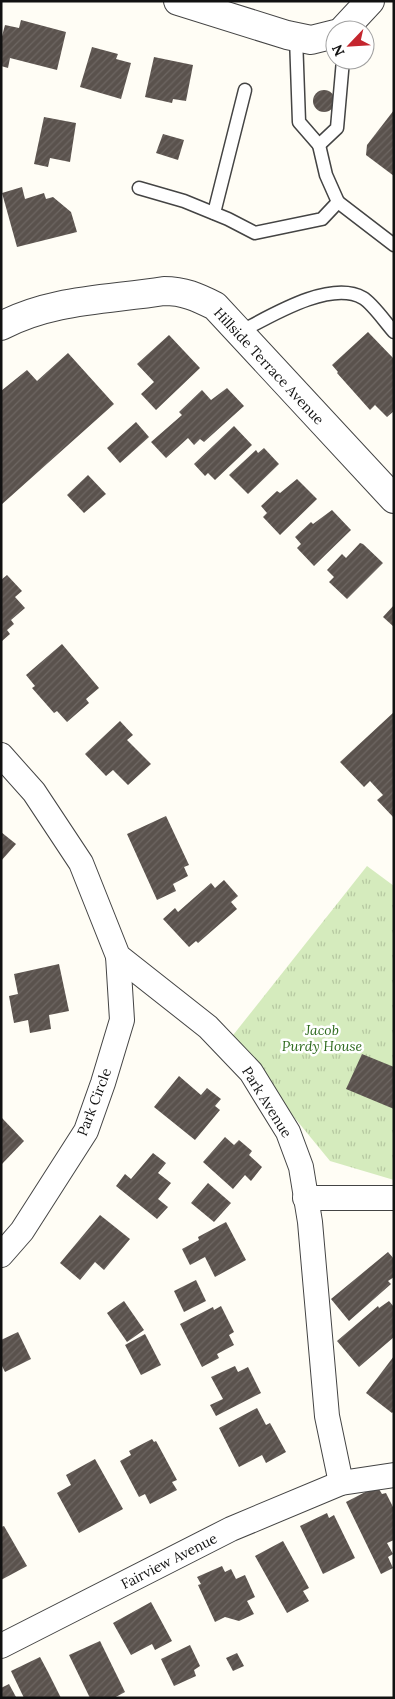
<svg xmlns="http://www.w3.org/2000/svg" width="395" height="1699" viewBox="0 0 395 1699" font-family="Lora,serif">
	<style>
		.park { fill: url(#park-tufts) }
		.building { fill: url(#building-hatch) }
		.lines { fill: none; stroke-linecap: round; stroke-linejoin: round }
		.service-casing { stroke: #444; stroke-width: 15 }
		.minor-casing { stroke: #444; stroke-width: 26 }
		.tertiary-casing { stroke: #444; stroke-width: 30 }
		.service { stroke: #fff; stroke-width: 12 }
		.minor { stroke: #fff; stroke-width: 24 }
		.tertiary { stroke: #fff; stroke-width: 28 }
		.labels { text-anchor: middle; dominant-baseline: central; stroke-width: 5; stroke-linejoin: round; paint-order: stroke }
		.street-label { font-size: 14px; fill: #111; stroke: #fff }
		.park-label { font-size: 14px; font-style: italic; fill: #2f6b1f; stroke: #fff }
	</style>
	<defs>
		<pattern id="park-tufts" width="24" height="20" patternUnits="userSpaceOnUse" patternTransform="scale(1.25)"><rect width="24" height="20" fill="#d5ebbd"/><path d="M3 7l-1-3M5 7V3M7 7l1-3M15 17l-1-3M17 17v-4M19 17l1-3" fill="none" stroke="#b6c8a1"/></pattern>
		<pattern id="building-hatch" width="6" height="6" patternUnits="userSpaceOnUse" patternTransform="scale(1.25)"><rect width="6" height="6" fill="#5a524d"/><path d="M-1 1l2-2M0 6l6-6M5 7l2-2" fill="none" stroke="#6d6662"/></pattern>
	</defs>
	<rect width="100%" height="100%" fill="#fffdf5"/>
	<!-- park -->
	<polygon class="park" points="367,866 394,886 394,1180 330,1161 230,1039"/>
	<!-- building -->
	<g class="building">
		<polygon points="21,20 66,32 57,70 10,58 8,68 1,66 1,40 5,25 19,28"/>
		<polygon points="92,47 118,54 116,59 131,63 121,99 80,87"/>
		<polygon points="154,57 193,65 186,101 173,99 172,103 145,97"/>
		<circle cx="324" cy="101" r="11"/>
		<polygon points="394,110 394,176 366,155 367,145"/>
		<polygon points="44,117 76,123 70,162 50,158 48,167 34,164"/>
		<polygon points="163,134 184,140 178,160 156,153"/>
		<polygon points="22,187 25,199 44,193 46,199 53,197 71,212 77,232 17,247 2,193"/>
		<polygon points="368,332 394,359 394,411 387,417 375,405 370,410 337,373 338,372 332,365"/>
		<polygon points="169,335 200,368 156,410 141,394 154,382 137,364"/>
		<polygon points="68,353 114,404 1,505 1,391 27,370 37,381"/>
		<polygon points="227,388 244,406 204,442 200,439 194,445 188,438 166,458 151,442 182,415 179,412 202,390 211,400"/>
		<polygon points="136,422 149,437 120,463 107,448"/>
		<polygon points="234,426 252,445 215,480 208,473 205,476 194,464"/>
		<polygon points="264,448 279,464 248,494 229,475 256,450 258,453"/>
		<polygon points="88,475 106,494 84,513 67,495"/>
		<polygon points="297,479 317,499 280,535 263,517 267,513 261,506 277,491 280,493"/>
		<polygon points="332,510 351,530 314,566 297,548 301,544 295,537 311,522 313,524"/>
		<polygon points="360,543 363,544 383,563 347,599 329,582 334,577 327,570 342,554 346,558"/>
		<polygon points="7,575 22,591 15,597 25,608 11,620 14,624 7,630 10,634 2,641 1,580"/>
		<polygon points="394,605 394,627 383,617"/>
		<polygon points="62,644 99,688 86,699 89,703 67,722 57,711 54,713 32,688 35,686 26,675"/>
		<polygon points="394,712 394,818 377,800 383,795 370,781 364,787 340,762"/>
		<polygon points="120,721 133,735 127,740 151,764 128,785 113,770 106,776 85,754"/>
		<polygon points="166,816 189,865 184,867 188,876 173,884 176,891 157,900 127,834"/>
		<polygon points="1,832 16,844 1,861"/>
		<polygon points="224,880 238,896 231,902 237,909 198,943 196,941 189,947 163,919 175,908 178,912 211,883 215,888"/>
		<polygon points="59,964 69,1011 49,1015 51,1029 30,1033 28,1020 14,1023 9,996 18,994 14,974"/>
		<polygon points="362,1054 394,1067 394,1109 346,1089"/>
		<polygon points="179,1076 201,1095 207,1088 221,1099 215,1106 220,1110 195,1140 154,1107"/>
		<polygon points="1,1117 24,1141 1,1165"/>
		<polygon points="225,1137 234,1145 239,1140 252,1151 249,1155 262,1167 251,1181 245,1175 233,1189 203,1162"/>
		<polygon points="153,1153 166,1163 158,1173 171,1183 158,1199 168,1207 157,1219 116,1186 125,1174 131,1179"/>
		<polygon points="208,1183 231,1203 214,1222 191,1203"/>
		<polygon points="100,1215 130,1239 104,1270 95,1262 80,1280 60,1263"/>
		<polygon points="226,1222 246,1260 215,1277 205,1257 190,1265 182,1249 199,1240 198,1237"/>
		<polygon points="388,1252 394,1259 394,1277 388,1281 391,1284 349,1321 331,1299"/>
		<polygon points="196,1280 206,1301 184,1312 174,1291"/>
		<polygon points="124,1301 144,1330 127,1342 107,1313"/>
		<polygon points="389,1301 394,1307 394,1337 359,1367 337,1341 378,1306 379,1308"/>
		<polygon points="221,1306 234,1332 229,1335 234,1345 217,1354 219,1358 202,1367 180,1324 213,1307 214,1310"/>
		<polygon points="18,1332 31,1359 5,1372 1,1364 1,1340"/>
		<polygon points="145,1334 161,1365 141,1375 125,1345"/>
		<polygon points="394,1356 394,1411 392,1413 366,1393"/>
		<polygon points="235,1366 238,1372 248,1367 261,1393 216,1416 210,1405 223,1399 211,1377"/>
		<polygon points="257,1408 266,1425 270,1423 286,1452 266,1463 262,1455 239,1467 219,1428"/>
		<polygon points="152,1439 154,1442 156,1441 177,1480 172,1482 177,1490 150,1504 145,1494 139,1497 120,1461 131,1455 129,1451"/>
		<polygon points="95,1459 123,1509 79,1533 57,1493 71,1485 66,1475"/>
		<polygon points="377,1486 382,1494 386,1493 394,1509 394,1540 387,1543 393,1554 388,1557 393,1568 381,1574 346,1502"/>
		<polygon points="327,1513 329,1518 334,1515 355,1558 323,1574 300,1526"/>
		<polygon points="4,1526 27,1566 1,1580 1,1527"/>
		<polygon points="283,1541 309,1588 303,1591 309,1601 287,1613 255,1556"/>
		<polygon points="222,1566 225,1572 231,1569 236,1579 245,1575 255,1597 247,1601 254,1614 239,1621 225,1617 215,1622 198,1585 201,1584 197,1577"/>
		<polygon points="151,1602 172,1641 155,1650 152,1644 131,1655 113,1623"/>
		<polygon points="100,1641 125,1692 114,1698 90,1698 69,1655"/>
		<polygon points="190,1645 200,1666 194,1670 196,1676 174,1686 161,1659"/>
		<polygon points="237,1653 244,1666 233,1671 226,1658"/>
		<polygon points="40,1657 48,1672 61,1698 24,1698 11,1671"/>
		<polygon points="9,1684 16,1697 1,1698 1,1688"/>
	</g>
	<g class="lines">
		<!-- service casing -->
		<g class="service-casing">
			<g id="service">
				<polyline points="296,37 299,122 319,145 337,128 343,60"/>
				<polyline points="139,188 184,201 228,219 255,233 322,219 338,202 326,175 319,145"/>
				<polyline points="338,202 394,245"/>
				<polyline points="214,213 245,90"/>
				<path d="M240 332C269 317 330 279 363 298 372 303 386 323 394 332"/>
			</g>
		</g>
		<!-- minor casing -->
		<g class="minor-casing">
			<g id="minor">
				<polyline points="1,755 34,792 81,863 118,956 208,1027 251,1072 288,1132 301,1167 310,1222 327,1416 341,1483"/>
				<polyline points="305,1198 394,1198"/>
				<polyline points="1,1255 22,1231 86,1131 103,1083 122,1020 118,956"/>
				<polyline points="1,1646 231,1529 341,1483 394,1475"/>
			</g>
		</g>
		<!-- tertiary casing -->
		<g class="tertiary-casing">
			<g id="tertiary">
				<polyline points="178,1 287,35 311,40 335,34"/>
				<polyline points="343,30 370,1"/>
				<path d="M1 326C52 299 108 300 164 291 184 291 197 297 215 306L394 499"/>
			</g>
		</g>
		<!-- service -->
		<use href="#service" class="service"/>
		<!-- minor -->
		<use href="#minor" class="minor"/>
		<!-- tertiary -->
		<use href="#tertiary" class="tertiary"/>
	</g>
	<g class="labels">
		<!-- street labels -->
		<g class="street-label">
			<text transform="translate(269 366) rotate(47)">Hillside Terrace Avenue</text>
			<text transform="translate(94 1102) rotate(-69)">Park Circle</text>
			<text transform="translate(267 1102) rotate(58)">Park Avenue</text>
			<text transform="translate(169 1561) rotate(-27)">Fairview Avenue</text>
		</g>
		<!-- park labels -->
		<g class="park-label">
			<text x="322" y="1030">Jacob<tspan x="322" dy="16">Purdy House</tspan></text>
		</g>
	</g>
	<!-- border -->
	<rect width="395" height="1699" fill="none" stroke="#111111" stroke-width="5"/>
	<!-- north arrow -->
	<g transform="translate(350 45) rotate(245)"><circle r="24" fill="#ffffff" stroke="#a0a0a0"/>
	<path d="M0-4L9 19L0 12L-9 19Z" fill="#c4262e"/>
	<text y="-8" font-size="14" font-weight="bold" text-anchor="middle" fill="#111111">N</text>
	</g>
</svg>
